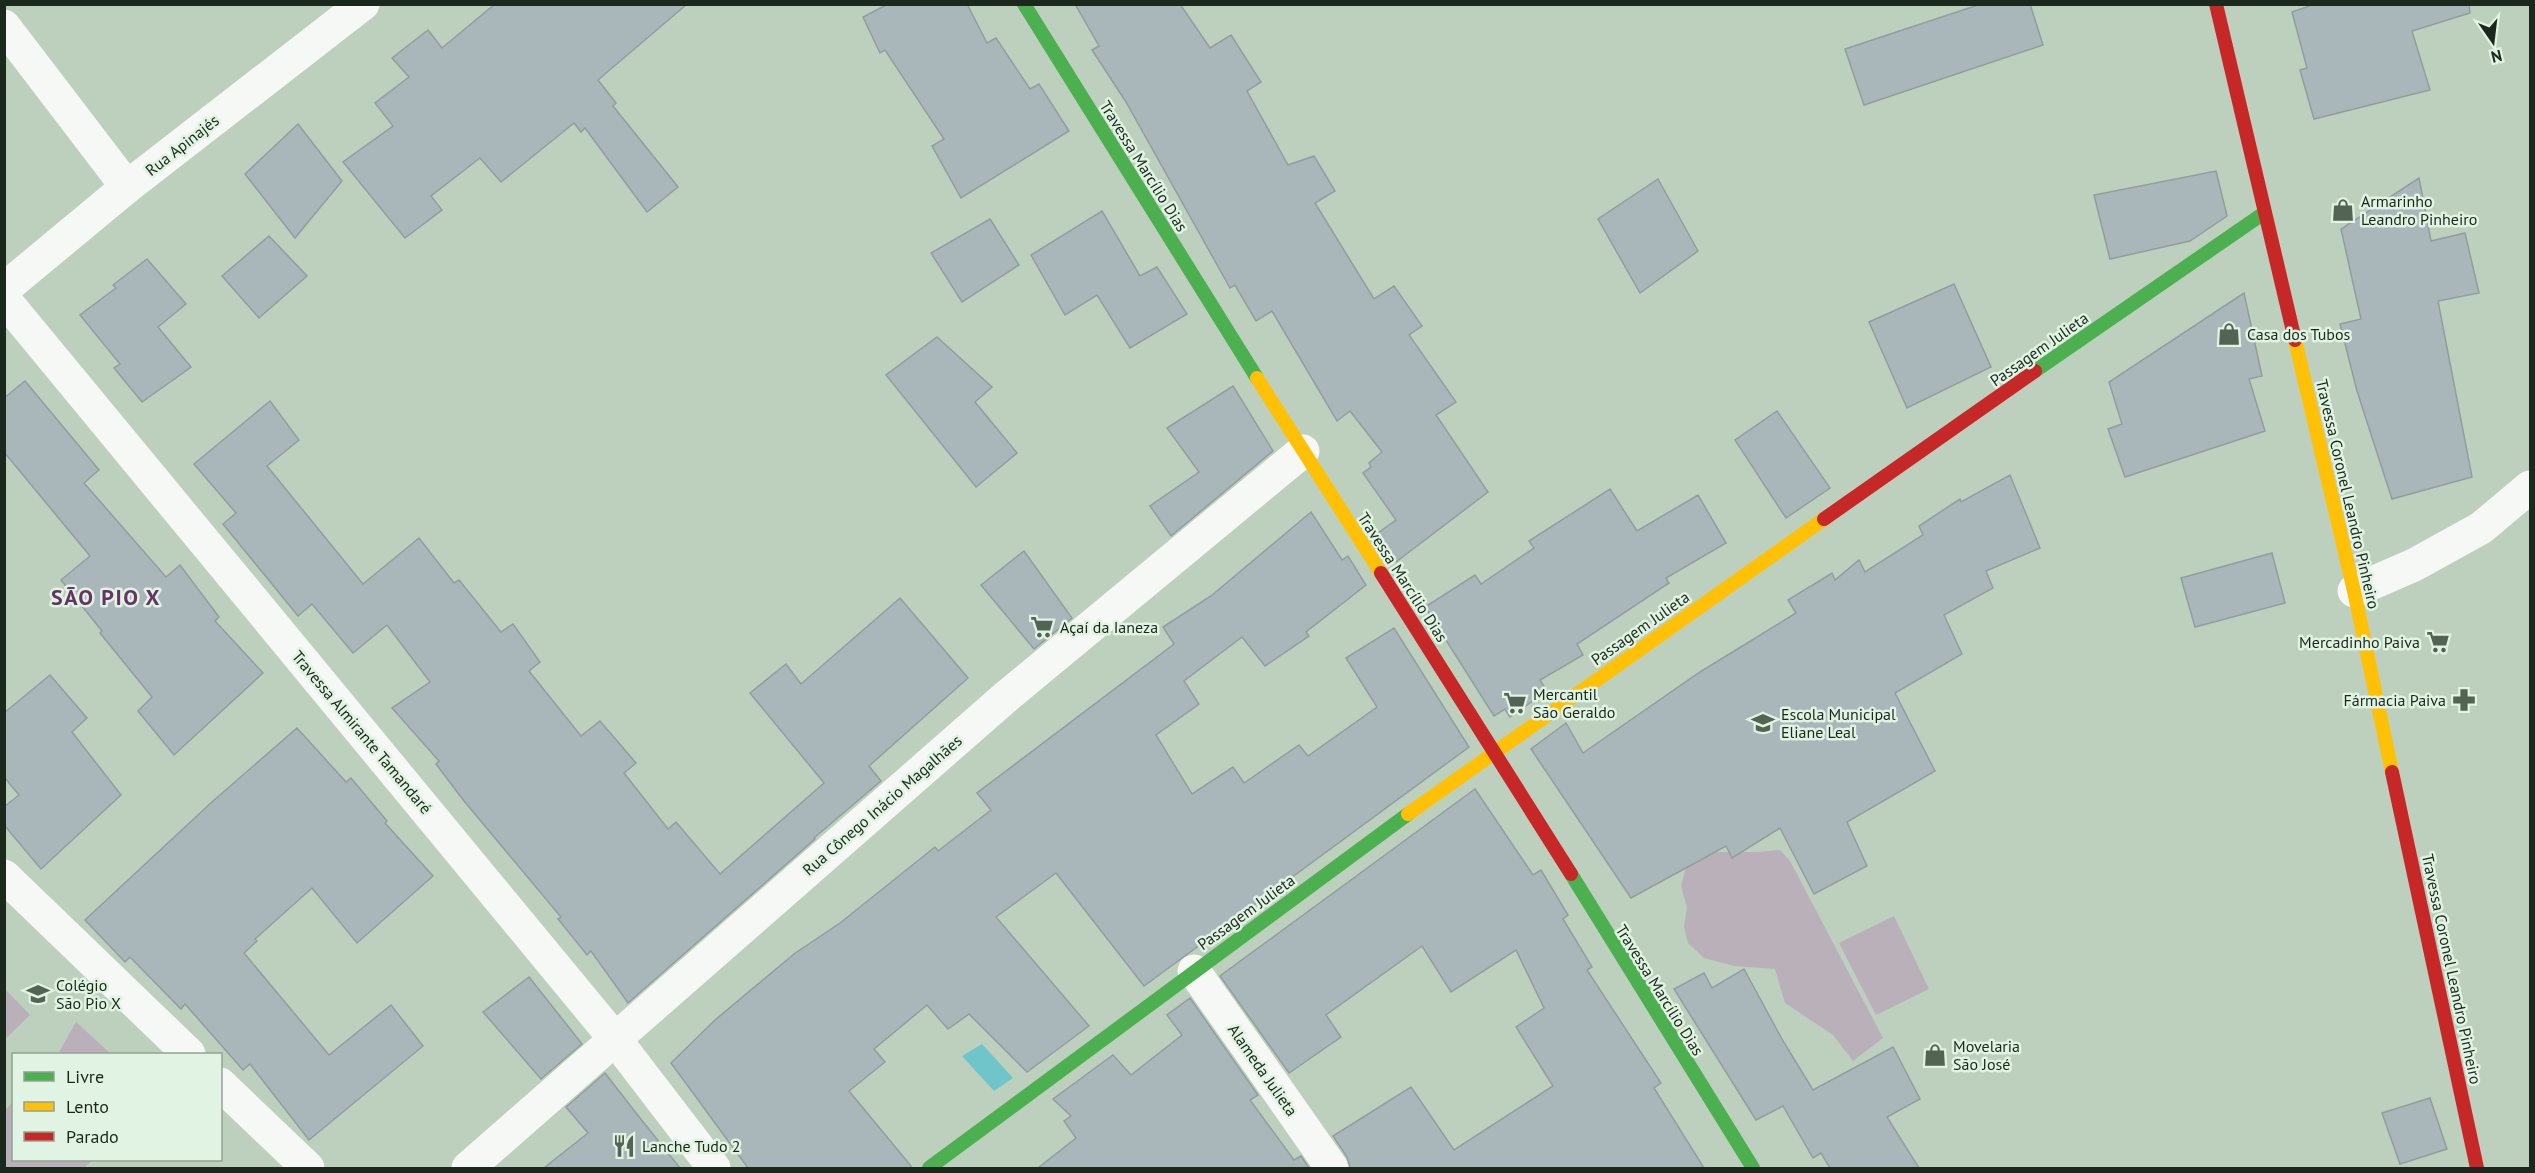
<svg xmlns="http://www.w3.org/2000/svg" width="2535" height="1173" viewBox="0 0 2535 1173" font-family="'PT Sans',sans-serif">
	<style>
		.green { fill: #b9b0ba }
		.water { fill: #6fc5ca }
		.building { fill: #a9b7bb; stroke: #929e9c; stroke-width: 1.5 }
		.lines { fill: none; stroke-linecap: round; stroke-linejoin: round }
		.street { stroke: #f5f8f5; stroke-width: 33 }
		.fast { stroke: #4caf50; stroke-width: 14 }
		.slow { stroke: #ffc107; stroke-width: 14 }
		.jam { stroke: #c62828; stroke-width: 14 }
		.labels { text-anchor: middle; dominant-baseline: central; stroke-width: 5; stroke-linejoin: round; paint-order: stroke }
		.street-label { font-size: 16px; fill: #1b291c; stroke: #e1f3e2 }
		.poi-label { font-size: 16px; fill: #1b291c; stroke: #e1f3e2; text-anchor: start }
		.district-label { font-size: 22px; font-weight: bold; letter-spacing: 1.5px; fill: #653466; stroke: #e1f3e2 }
	</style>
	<rect width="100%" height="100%" fill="#bcd0bd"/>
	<!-- green -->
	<g class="green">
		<polygon points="1780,850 1790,861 1883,1038 1853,1061 1833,1035 1785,1003 1775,969 1735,966 1704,958 1688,943 1684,927 1687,907 1681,886 1687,864 1707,852 1758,852"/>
		<polygon points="1894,916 1929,989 1876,1015 1839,943"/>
		<polygon points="5,989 30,1015 5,1039"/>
		<polygon points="76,1022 111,1054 58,1054"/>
		<polygon points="13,1102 14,1160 93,1160 84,1168 5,1168 5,1110"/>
	</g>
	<!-- water -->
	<polygon class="water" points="982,1044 1013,1078 994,1091 962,1056"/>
	<!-- building -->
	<g class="building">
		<polygon points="495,4 687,4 598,80 616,103 613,106 678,187 647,212 585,128 581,132 574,123 501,182 480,158 431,196 442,210 405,238 343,162 393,126 375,103 409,77 392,58 428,30 442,48"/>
		<polygon points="888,4 967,4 987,43 996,38 1030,89 1039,84 1069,131 961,198 932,146 944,139 885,50 880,53 863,17"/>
		<polygon points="1075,4 1180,4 1210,48 1231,35 1261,82 1247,91 1288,165 1314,156 1335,191 1315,203 1374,299 1394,286 1422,326 1409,335 1456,402 1436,415 1488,492 1396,562 1378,533 1396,520 1363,473 1371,467 1369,463 1382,452 1350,411 1337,421 1272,311 1256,321 1235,285 1230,288 1126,102 1092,50 1099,46"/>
		<polygon points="1981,4 2030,4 2043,45 1864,105 1845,49"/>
		<polygon points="2315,4 2469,4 2470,13 2412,31 2430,90 2314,119 2300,70 2307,68 2292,12"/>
		<polygon points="298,124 342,181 295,238 245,174"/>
		<polygon points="2216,171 2227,216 2190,241 2110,259 2094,195"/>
		<polygon points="2419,178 2431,241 2465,233 2479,293 2438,301 2472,477 2392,499 2357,391 2340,324 2361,319 2341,229"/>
		<polygon points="1658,179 1698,251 1640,293 1598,219"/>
		<polygon points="1102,211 1140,276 1157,267 1187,314 1130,348 1097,295 1065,315 1031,255"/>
		<polygon points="990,219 1019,265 962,302 931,253"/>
		<polygon points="269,236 307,276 259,318 222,276"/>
		<polygon points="147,259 186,304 158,327 191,367 142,402 114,368 120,364 80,315 116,288 113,285"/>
		<polygon points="1954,284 1991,367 1907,408 1869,322"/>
		<polygon points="2244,293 2262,376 2249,379 2265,431 2125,477 2108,429 2122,424 2109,382"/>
		<polygon points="937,337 992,387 975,402 1017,453 976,487 886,375"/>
		<polygon points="25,381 99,470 84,483 166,577 180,565 219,617 215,621 263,673 174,755 138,711 152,697 100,633 102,631 61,580 90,556 4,452 4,398"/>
		<polygon points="1233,386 1273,451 1171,536 1150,506 1199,472 1167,428"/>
		<polygon points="270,401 299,440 267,466 363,584 419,538 454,583 459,580 501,632 513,624 540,662 529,671 581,736 600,721 636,763 624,773 668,829 676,822 720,874 824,783 750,693 786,664 801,684 900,598 968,678 869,766 881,781 814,838 815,839 628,1003 591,951 587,955 558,919 561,917 464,801 436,764 439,761 392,708 430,682 387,625 353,653 312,604 298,616 223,524 236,513 194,464"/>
		<polygon points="1777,411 1830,488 1786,518 1735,440"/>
		<polygon points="2010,475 2040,548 1986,571 1993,588 1944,615 1962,654 1895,693 1935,771 1847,822 1867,866 1814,894 1780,828 1732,858 1726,846 1631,898 1531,749 1566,723 1583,753 1700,672 1796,613 1788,600 1832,573 1835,580 1859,560 1865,572 1923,535 1919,526 1960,499 1961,502"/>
		<polygon points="1610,489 1637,531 1698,495 1726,543 1666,578 1669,583 1577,644 1583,655 1540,680 1547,691 1510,717 1505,709 1494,716 1425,607 1475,575 1481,584 1534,548 1529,541"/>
		<polygon points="1311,512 1342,560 1348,556 1366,585 1306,632 1309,636 1265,666 1242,637 1184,681 1199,704 1156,735 1192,794 1233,767 1244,783 1299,745 1308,756 1377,707 1346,658 1394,628 1469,747 1144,986 1056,873 996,917 1089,1026 1027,1072 969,1014 948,1029 927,1005 874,1049 885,1062 849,1091 911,1166 911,1168 748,1168 671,1063 715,1020 794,954 840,923 935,847 938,851 991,810 977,793 1174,644 1163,627 1211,596"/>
		<polygon points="1024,551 1072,618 1034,649 981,585"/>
		<polygon points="2272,553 2285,603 2195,627 2181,578"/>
		<polygon points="50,675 87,718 72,732 121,795 41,869 4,825 4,807 19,795 4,777 4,713"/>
		<polygon points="297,728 346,782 351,778 387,821 385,823 433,876 357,943 312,888 255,939 257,941 244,953 329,1055 391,1005 423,1046 309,1140 250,1064 243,1070 185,1004 181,1009 130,957 125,962 85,920 213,801"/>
		<polygon points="1475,789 1533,875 1541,870 1568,915 1563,919 1592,967 1587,970 1661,1083 1654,1088 1704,1168 1350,1168 1347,1157 1333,1136 1411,1087 1454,1150 1553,1086 1516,1027 1544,1008 1516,950 1451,992 1422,946 1326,1015 1341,1037 1289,1073 1220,976"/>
		<polygon points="1744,969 1783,1041 1813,1090 1893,1047 1920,1099 1887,1117 1919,1168 1830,1168 1821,1153 1813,1158 1783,1106 1756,1120 1674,989 1704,973 1712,988"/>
		<polygon points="529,977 582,1044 541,1079 483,1012"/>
		<polygon points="1190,998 1258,1095 1250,1100 1294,1160 1301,1156 1309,1168 1038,1168 1076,1138 1064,1121 1071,1116 1053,1099 1113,1055 1131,1075 1182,1035 1167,1015"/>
		<polygon points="605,1073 636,1113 680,1168 544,1168 588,1133 566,1107"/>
		<polygon points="2430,1098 2447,1149 2400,1164 2382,1113"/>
	</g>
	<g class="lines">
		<!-- street -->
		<g class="street">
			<polyline points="4,26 127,187"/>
			<polyline points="4,289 127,187 363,4"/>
			<polyline points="4,299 615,1039 714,1168"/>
			<polyline points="2354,591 2414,565 2481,528 2530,487"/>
			<polyline points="4,876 189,1054"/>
			<polyline points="1194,971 1332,1168"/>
			<polyline points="220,1084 308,1168"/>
			<polyline points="468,1168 1007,696 1303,451"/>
		</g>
		<!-- fast -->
		<g class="fast">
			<polyline points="1024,4 1257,378"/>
			<polyline points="2035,371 2264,213"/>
			<polyline points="1571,874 1753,1168"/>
			<polyline points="929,1168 1408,814"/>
		</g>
		<!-- slow -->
		<g class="slow">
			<polyline points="2295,340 2354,591 2392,772"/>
			<polyline points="1257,378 1381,573"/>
			<polyline points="1408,814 1824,519"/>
		</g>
		<!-- jam -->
		<g class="jam">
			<polyline points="2216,4 2295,340"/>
			<polyline points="1824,519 2035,371"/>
			<polyline points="1381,573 1571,874"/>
			<polyline points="2392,772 2477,1168"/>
		</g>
	</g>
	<!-- icons -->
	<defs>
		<g id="shop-bare" transform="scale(1.8)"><path d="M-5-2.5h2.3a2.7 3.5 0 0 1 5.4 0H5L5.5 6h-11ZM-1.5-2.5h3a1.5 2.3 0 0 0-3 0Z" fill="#536354" stroke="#e1f3e2" stroke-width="2.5" paint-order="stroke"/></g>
		<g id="supermarket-bare" transform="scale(1.8)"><path d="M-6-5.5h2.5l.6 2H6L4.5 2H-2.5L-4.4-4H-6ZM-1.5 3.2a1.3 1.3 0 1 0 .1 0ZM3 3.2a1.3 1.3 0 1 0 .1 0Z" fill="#536354" stroke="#e1f3e2" stroke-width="2.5" paint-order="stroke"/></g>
		<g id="pharmacy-bare" transform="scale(1.8)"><path d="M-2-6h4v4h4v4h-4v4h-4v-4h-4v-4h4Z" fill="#536354" stroke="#e1f3e2" stroke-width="2.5" paint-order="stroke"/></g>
		<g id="school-bare" transform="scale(1.8)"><path d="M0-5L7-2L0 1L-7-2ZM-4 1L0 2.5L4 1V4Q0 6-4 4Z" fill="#536354" stroke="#e1f3e2" stroke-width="2.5" paint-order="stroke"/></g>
		<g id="restaurant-bare" transform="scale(1.8)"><path d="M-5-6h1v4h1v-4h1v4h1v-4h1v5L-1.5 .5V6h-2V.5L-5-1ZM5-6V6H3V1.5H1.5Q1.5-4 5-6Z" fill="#536354" stroke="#e1f3e2" stroke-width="2.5" paint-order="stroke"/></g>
	</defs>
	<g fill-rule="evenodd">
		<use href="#shop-bare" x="2343" y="210"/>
		<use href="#shop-bare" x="2229" y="334"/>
		<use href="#supermarket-bare" x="1042" y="627"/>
		<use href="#supermarket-bare" x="2438" y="642"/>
		<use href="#pharmacy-bare" x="2464" y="700"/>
		<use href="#supermarket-bare" x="1515" y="703"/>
		<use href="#school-bare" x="1763" y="723"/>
		<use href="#school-bare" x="38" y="994"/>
		<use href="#shop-bare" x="1935" y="1055"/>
		<use href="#restaurant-bare" x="624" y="1146"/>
	</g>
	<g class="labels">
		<!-- street labels -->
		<g class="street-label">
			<text transform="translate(182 145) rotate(-38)">Rua Apinajés</text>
			<text transform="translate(1144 166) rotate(58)">Travessa Marcílio Dias</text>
			<text transform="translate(2039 349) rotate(-35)">Passagem Julieta</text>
			<text transform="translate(2348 494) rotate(77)">Travessa Coronel Leandro Pinheiro</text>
			<text transform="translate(1403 577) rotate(57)">Travessa Marcílio Dias</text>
			<text transform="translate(1640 628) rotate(-35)">Passagem Julieta</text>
			<text transform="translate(362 732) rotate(50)">Travessa Almirante Tamandaré</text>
			<text transform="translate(882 805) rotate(-41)">Rua Cônego Inácio Magalhães</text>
			<text transform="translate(1246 912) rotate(-36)">Passagem Julieta</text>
			<text transform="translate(2452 969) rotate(78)">Travessa Coronel Leandro Pinheiro</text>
			<text transform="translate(1660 990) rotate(58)">Travessa Marcílio Dias</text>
			<text transform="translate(1263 1070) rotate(55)">Alameda Julieta</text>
		</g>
		<!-- poi labels -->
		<g class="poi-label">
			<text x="2361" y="201">Armarinho<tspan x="2361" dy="18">Leandro Pinheiro</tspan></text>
			<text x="2247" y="334">Casa dos Tubos</text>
			<text x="1060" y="627">Açaí da Ianeza</text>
			<text x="2420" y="642" text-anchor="end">Mercadinho Paiva</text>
			<text x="1533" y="694">Mercantil<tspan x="1533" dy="18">São Geraldo</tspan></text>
			<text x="2446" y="700" text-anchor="end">Fármacia Paiva</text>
			<text x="1781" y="714">Escola Municipal<tspan x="1781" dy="18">Eliane Leal</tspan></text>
			<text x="56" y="985">Colégio<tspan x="56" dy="18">São Pio X</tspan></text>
			<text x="1953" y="1046">Movelaria<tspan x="1953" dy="18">São José</tspan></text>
			<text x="642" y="1146">Lanche Tudo 2</text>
		</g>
		<!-- district labels -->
		<g class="district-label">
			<text x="106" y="597">SÃO PIO X</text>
		</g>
	</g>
	<!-- border -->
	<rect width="2535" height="1173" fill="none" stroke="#1b291c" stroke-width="12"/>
	<!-- legend -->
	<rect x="12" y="1053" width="210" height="108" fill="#e1f3e2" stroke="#92a293" stroke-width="1.5"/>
	<rect x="24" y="1072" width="30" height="9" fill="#4caf50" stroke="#92a293" stroke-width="1.5"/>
	<text x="66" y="1083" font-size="18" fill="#1b291c">Livre</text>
	<rect x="24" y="1102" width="30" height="9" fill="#ffc107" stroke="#92a293" stroke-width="1.5"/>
	<text x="66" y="1113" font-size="18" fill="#1b291c">Lento</text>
	<rect x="24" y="1132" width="30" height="9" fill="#c62828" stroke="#92a293" stroke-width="1.5"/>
	<text x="66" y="1143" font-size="18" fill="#1b291c">Parado</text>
	<!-- north arrow -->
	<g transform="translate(2493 42) rotate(166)" stroke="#e1f3e2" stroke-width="4.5" paint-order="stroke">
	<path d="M0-4.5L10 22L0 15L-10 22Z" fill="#1b291c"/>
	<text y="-9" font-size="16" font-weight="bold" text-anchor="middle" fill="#1b291c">N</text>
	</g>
</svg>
